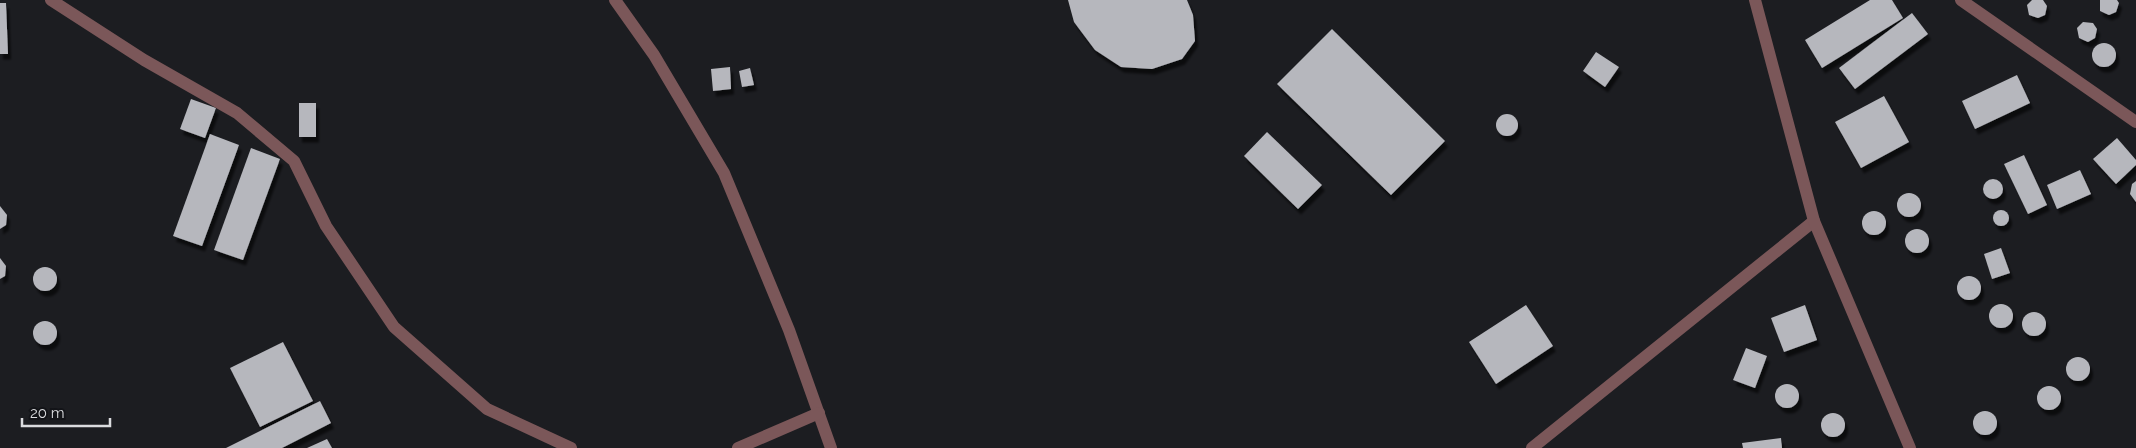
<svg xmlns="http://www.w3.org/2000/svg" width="2136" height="448" viewBox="0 0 2136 448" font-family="Raleway,sans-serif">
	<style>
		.building { fill: #b6b7bd; filter: url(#shadow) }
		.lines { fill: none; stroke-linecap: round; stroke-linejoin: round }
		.minor { stroke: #7b5759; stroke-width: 12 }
		.tertiary { stroke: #7b5759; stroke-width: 12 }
	</style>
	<defs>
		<filter id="shadow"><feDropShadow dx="3" dy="5.5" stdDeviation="1" flood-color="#0009"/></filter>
	</defs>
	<rect width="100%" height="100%" fill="#1c1d21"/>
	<!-- building -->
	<g class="building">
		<polygon points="1068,0 1187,0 1193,15 1195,41 1182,59 1152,69 1121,67 1095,50 1074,22"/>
		<polygon points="1870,0 1892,0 1903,18 1822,68 1805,40"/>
		<polygon points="2032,0 2043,0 2047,6 2045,15 2038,18 2029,15 2027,5"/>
		<polygon points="2100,0 2117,0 2119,3 2116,12 2109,15 2100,11"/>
		<polygon points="0,3 6,3 8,54 0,54"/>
		<polygon points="1912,13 1928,34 1855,89 1839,68"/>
		<polygon points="2083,22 2093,23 2097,29 2095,38 2088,42 2079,38 2077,28"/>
		<polygon points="1332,29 1445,141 1391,195 1277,84"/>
		<circle cx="2104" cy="55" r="12"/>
		<polygon points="1596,52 1619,67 1605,87 1583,71"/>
		<polygon points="730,67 731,89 713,91 711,69"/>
		<polygon points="750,68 754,85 742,87 739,71"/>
		<polygon points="2017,75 2030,103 1975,129 1962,101"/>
		<polygon points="1884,96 1909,142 1861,168 1835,122"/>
		<polygon points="191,99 216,108 205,138 180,129"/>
		<rect x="299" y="103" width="17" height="34"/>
		<circle cx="1507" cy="125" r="11"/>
		<polygon points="1267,132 1322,185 1298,209 1244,156"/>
		<polygon points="210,134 239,145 202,246 173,236"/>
		<polygon points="2117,138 2136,160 2136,165 2116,184 2093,159"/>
		<polygon points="251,148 280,159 243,260 214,250"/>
		<polygon points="2024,155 2047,205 2028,214 2004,164"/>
		<polygon points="2080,170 2091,194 2057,209 2047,185"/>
		<circle cx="1993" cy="189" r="10"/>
		<polygon points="2136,181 2136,202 2130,194 2132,184"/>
		<circle cx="1909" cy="205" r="12"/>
		<polygon points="0,206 7,215 6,225 0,229"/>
		<circle cx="2001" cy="218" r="8"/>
		<circle cx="1874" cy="223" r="12"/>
		<circle cx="1917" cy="241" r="12"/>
		<polygon points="2001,248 2010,273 1992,279 1984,254"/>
		<polygon points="0,258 6,266 5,276 0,279"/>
		<circle cx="45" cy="279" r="12"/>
		<circle cx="1969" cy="288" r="12"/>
		<circle cx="2001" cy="316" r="12"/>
		<polygon points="1526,305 1553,346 1496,384 1469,342"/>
		<polygon points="1805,305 1817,340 1784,352 1771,318"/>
		<circle cx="2034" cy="324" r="12"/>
		<circle cx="45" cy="333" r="12"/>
		<polygon points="283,342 313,401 260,427 230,368"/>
		<polygon points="1746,348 1767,356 1755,388 1733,380"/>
		<circle cx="2078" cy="369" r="12"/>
		<circle cx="1787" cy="396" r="12"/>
		<circle cx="2049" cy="398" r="12"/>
		<polygon points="320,401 331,423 282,448 226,448"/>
		<circle cx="1985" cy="423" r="12"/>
		<circle cx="1833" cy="425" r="12"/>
		<polygon points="1781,438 1782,448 1743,448 1742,443"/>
		<polygon points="327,439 332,448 307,448"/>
	</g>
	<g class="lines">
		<!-- minor -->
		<g class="minor">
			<polyline points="51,0 144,60 237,113 294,161 326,226 394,327 487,409 571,448"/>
			<polyline points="615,0 654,55 724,173 789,330 831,448"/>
			<polyline points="738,448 819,413"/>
			<polyline points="1532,448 1814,221"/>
		</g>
		<!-- tertiary -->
		<g class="tertiary">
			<polyline points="1755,0 1814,221 1910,448"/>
			<polyline points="1961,0 2136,122"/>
		</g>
	</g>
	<!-- scale -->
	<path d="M22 418v8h88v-8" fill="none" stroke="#dbdcdf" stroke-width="2.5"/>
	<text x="30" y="418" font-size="15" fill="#dbdcdf" stroke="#131418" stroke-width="4" paint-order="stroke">20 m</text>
</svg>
